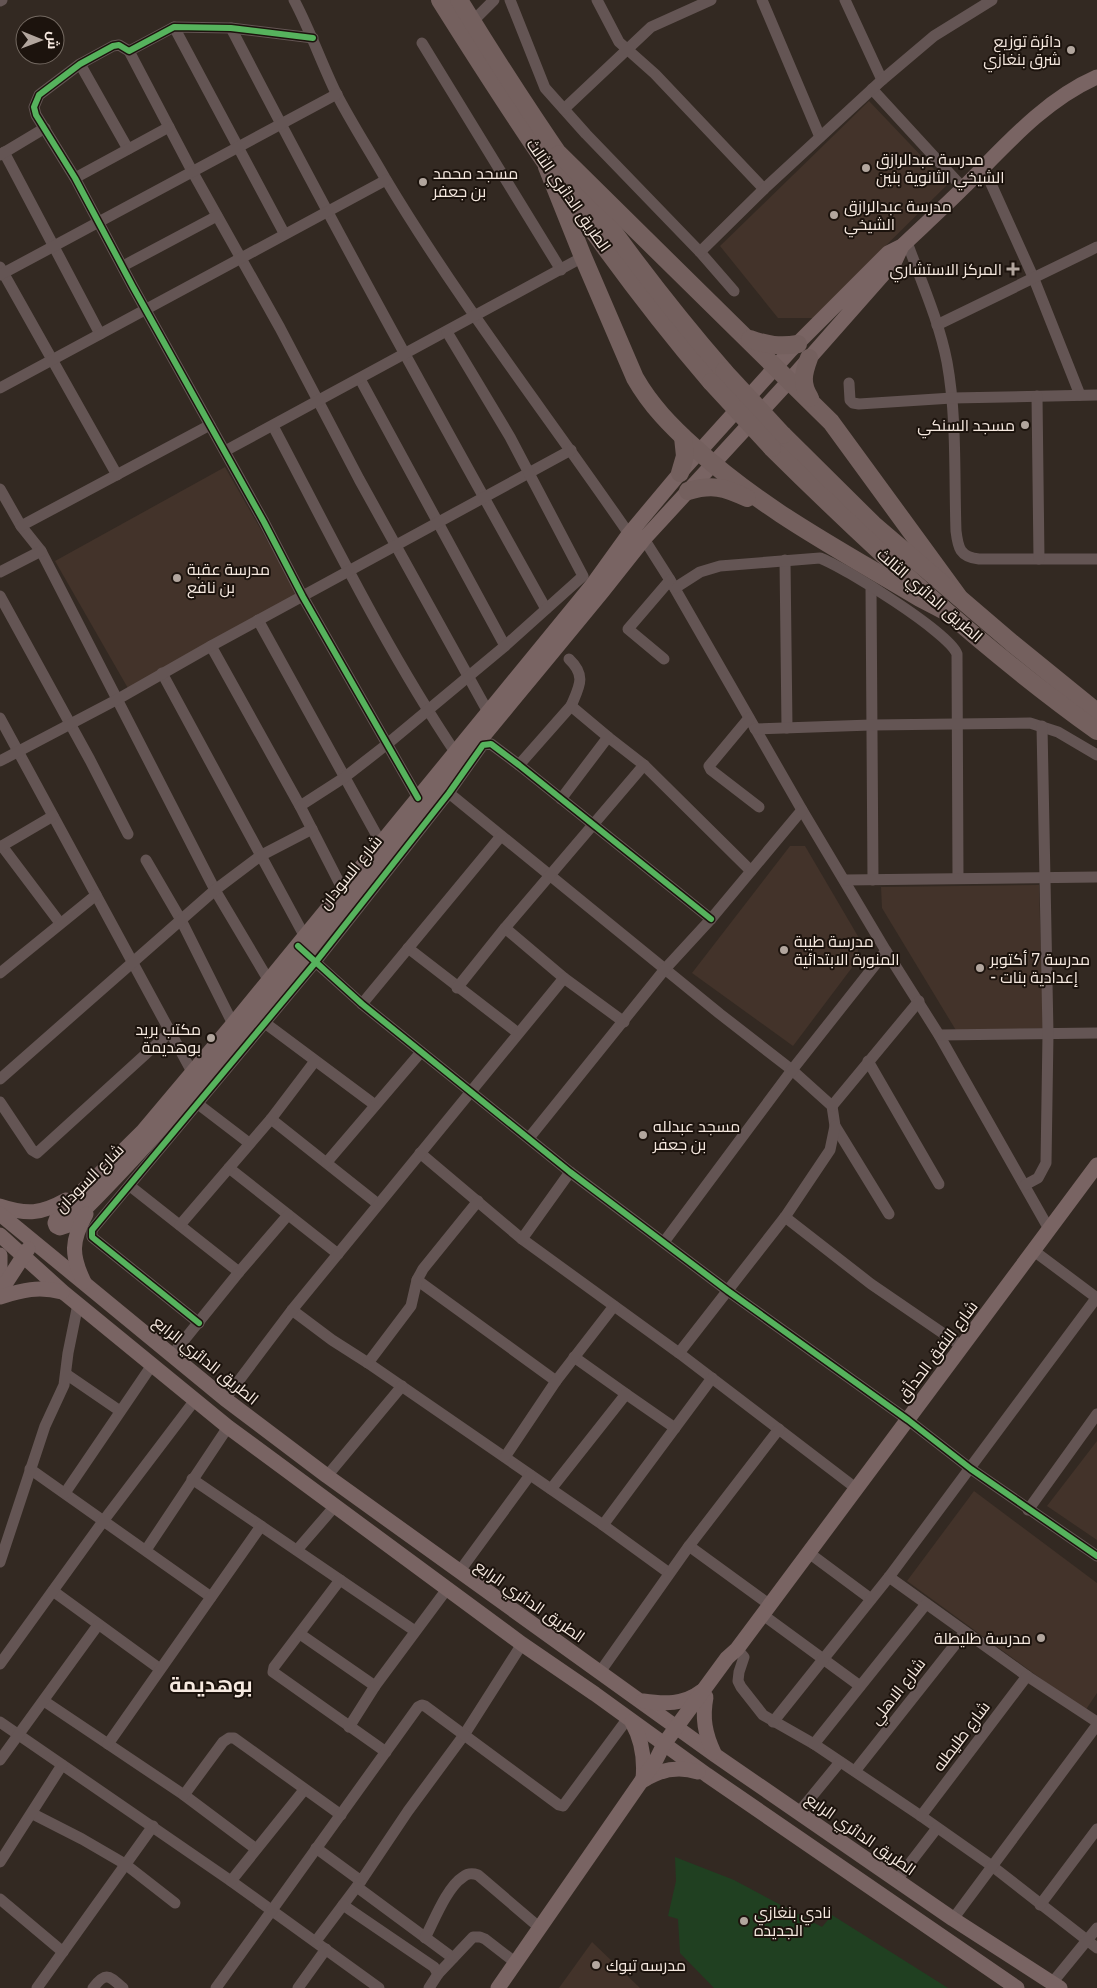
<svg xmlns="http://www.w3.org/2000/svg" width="1097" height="1988" viewBox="0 0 1097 1988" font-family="'IBM Plex Sans',Cairo,sans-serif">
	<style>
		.education { fill: #43332a }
		.green { fill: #204021 }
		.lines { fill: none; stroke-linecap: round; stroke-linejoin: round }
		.minor { stroke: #645554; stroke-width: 11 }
		.major { stroke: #796463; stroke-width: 15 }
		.highway { stroke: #74605e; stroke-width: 18 }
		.highway-bridge { stroke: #74605e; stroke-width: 18 }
		.cycleway-casing { stroke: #1c130d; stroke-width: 9 }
		.cycleway { stroke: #56b35d; stroke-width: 6 }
		.poi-dot { fill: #b2a69e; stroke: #1c130d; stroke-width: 2 }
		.labels { text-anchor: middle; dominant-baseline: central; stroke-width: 4; stroke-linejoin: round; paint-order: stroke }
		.poi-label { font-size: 16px; fill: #f6e9e0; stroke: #1c130d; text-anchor: start }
		.street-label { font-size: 16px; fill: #f6e9e0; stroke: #1c130d }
		.district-label { font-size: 21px; font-weight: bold; fill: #f6e9e0; stroke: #1c130d }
	</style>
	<rect width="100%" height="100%" fill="#332922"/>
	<!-- education -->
	<g class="education">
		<polygon points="869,101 948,184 813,318 778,318 720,246"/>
		<polygon points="225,467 299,596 129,690 55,561"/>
		<polygon points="790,846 805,846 859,938 857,961 793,1046 692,973"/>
		<polygon points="1039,885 1043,1028 957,1032 882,908 881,887"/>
		<polygon points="1097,1441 1097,1540 1047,1506"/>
		<polygon points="974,1491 1097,1583 1097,1693 1085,1711 907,1581"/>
		<polygon points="592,1942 640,1988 559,1988"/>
	</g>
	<!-- green -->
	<polygon class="green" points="675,1857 734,1880 822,1927 832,1915 948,1988 714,1988 680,1953 678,1919 668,1916 676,1881"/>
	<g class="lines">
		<!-- minor -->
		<g class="minor">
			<path d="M294 0C310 30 321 62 336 93 351 122 369 150 385 178 459 302 548 416 629 534"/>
			<polyline points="510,0 545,88 586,134 700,252 734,291"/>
			<polyline points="597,0 619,42 655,74 764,189"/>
			<polyline points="762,0 820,137"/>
			<polyline points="845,0 882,80"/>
			<polyline points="0,1 2,0"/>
			<polyline points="472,22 494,0"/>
			<polyline points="174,27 284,233"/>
			<path d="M231 28C332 224 439 417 546 609"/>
			<polyline points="313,38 231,28 174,27 129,51 119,45 113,46 80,64 39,95 34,107 36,115 75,178 133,287 264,522 303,597 418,798"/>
			<polyline points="422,43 561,270"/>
			<polyline points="129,51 192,171 280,328 359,479 488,712"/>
			<polyline points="80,64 128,149"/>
			<polyline points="872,89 963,188"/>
			<polyline points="564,109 651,27 711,0"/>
			<polyline points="4,152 100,334"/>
			<polyline points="0,155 45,128"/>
			<polyline points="983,166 1034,279 1080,395"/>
			<polyline points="75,178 169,127"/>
			<path d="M907 242C921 281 939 321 947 362 957 417 954 475 956 531 958 548 960 557 979 559H1097"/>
			<polyline points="700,252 764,189 882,80 934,36 992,0"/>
			<polyline points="123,266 217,216"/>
			<polyline points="0,267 117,475"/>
			<polyline points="0,275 337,94"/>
			<polyline points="937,325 1097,247"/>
			<polyline points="360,379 505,646"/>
			<polyline points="849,383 850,400 853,403 859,404 952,398 1097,395"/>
			<polyline points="0,388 386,180"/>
			<polyline points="1037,396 1039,559"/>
			<path d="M273 426C331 536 386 649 455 752"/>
			<polyline points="225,451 583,257"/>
			<polyline points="0,489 21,526 41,551 215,890 269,981"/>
			<polyline points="21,526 210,425"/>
			<polyline points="644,539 670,580 802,810 886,951 939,1035 1049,1229"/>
			<polyline points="785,560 787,728"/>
			<polyline points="0,572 41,551"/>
			<polyline points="871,587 873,880"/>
			<path d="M675 588 700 572 720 566 820 558C844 567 950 633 957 654L958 878"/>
			<polyline points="0,596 90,760 128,834"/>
			<polyline points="258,620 381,843"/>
			<polyline points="211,646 300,806 343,890"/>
			<path d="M569 659C587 676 579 687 571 706"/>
			<polyline points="664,659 628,629 670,580"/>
			<polyline points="162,673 305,937"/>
			<polyline points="0,718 192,1072"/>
			<polyline points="749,718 709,766 711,770 759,807"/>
			<polyline points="755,729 871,725 1030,723 1058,732 1097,755"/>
			<polyline points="608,737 644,765 751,871"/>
			<polyline points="0,761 118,699 211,646 571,450"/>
			<polyline points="519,765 571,706 608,737 561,799"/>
			<polyline points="444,789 720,1014 792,1070 832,1106 835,1126 889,1214"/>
			<polyline points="300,806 345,777 386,745 505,646 583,576 510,437 447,332"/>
			<polyline points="2,846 60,923"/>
			<polyline points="0,847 53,816"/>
			<polyline points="146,860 181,920 233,1024"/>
			<polyline points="845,880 1097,877"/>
			<polyline points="505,928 564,978 624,1022"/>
			<polyline points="408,948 518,1033"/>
			<polyline points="311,958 362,1004 570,1172 728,1291 908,1420 971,1469 1097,1556"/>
			<polyline points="0,973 96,895"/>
			<polyline points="457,988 505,928 644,765"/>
			<polyline points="362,1004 501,836"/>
			<polyline points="265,1023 375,1105"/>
			<polyline points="939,1035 1097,1033"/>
			<polyline points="868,1061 939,1184"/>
			<polyline points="0,1079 215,890 260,856 312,829"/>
			<polyline points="0,1102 32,1150 37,1153 170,1032"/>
			<polyline points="198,1104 249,1143"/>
			<polyline points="832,1106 919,1001"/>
			<polyline points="271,1119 378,1204"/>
			<polyline points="529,1138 665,969 711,919 802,810"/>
			<polyline points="420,1153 522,1239 679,1353 857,1489"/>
			<polyline points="327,1162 421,1052"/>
			<polyline points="229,1168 338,1254"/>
			<polyline points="1025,1185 1038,1178 1046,1163 1048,1034 1042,726"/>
			<polyline points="130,1186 239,1272"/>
			<polyline points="785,1217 871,1284 963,1347"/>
			<polyline points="180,1225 271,1119 315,1061"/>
			<polyline points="522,1239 570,1172"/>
			<polyline points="664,1242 792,1070 886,951"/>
			<polyline points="1034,1251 1097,1298"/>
			<polyline points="417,1280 556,1381"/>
			<polyline points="292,1310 332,1340 368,1363 603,1525 669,1573"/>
			<polyline points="199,1323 92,1237 92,1230 315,963 449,793 483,745 491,744 519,765 711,919"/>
			<polyline points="679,1353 785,1217 830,1150 835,1126"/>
			<polyline points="172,1355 239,1272 288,1215"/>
			<polyline points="574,1357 626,1394"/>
			<polyline points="368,1363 411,1306 417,1280 423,1269 478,1201"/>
			<polyline points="66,1374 120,1411"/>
			<polyline points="225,1399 292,1310 564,978"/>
			<polyline points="505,1457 556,1381 614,1306"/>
			<polyline points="30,1469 211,1597"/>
			<polyline points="327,1476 402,1386"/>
			<polyline points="192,1479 415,1631"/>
			<polyline points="551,1489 626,1394 675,1428"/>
			<polyline points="65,1493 152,1365"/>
			<polyline points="1028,1510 1097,1414"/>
			<polyline points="603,1525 712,1378"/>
			<polyline points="689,1546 770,1605"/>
			<polyline points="146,1550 228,1427"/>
			<polyline points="297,1550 335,1506"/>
			<polyline points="809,1553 871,1599"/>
			<polyline points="0,1562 45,1426 64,1385 68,1353 78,1304"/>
			<polyline points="459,1572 530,1475"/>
			<polyline points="889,1577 1027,1676 1097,1722"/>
			<polyline points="340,1580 274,1667 273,1672 386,1752"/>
			<polyline points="53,1591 160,1669"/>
			<polyline points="763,1615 860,1686"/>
			<polyline points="300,1634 375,1686"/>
			<polyline points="737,1649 744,1657 739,1672 738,1681 741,1687 763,1715 814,1744 921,1816 992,1866 1097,1948"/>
			<polyline points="0,1664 104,1520 195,1400"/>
			<polyline points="600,1672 689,1546 779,1429"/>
			<polyline points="44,1701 184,1795 256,1849"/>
			<polyline points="0,1722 231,1881 379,1988"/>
			<polyline points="773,1722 889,1577 1097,1297"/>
			<polyline points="349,1727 375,1686 447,1589"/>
			<polyline points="108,1744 261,1526"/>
			<polyline points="814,1744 926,1604"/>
			<polyline points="0,1760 98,1625"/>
			<polyline points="855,1771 965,1632"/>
			<polyline points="184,1795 223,1742 229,1738 234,1738 341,1815"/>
			<polyline points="799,1812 840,1762"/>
			<polyline points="33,1814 82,1839 125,1864 175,1903"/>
			<polyline points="921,1816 1027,1676"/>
			<polyline points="316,1848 361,1881 408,1811 464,1735 522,1644"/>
			<polyline points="0,1862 62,1765"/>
			<polyline points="897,1880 937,1828"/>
			<polyline points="231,1881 304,1790"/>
			<polyline points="361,1881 343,1905 434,1967 438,1974"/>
			<polyline points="357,1887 453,1958"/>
			<polyline points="0,1899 63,1952"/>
			<polyline points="1040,1905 1097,1829"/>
			<polyline points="953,1919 1097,1725"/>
			<path d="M425 1938C434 1921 447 1887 463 1877 468 1873 472 1873 478 1875L540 1928"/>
			<polyline points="316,1941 343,1905"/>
			<polyline points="1052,1983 1097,1928"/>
			<polyline points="37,1988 153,1826"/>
			<path d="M93 1988C106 1971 109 1976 123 1988"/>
			<polyline points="216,1988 418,1707 422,1705 425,1706 559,1805 563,1806 628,1718"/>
			<polyline points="298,1988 326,1949"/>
			<polyline points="429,1988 438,1974 473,1937 480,1937 485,1939 516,1963"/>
		</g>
		<!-- major -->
		<g class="major">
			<path d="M902 246 895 261 790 380 644 539 602 592C506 709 409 825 315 943 237 1041 158 1138 69 1225L60 1228 56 1226 55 1223 58 1215 143 1131 233 1024 593 584 629 534 680 473 790 351 888 253 902 246C922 227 943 208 963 188 1003 148 1044 100 1097 77"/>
			<path d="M0 1206C27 1215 41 1214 66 1200"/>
			<polyline points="0,1214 225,1399 327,1476 715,1755 953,1919 1060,1988"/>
			<polyline points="0,1235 63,1292 228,1427 522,1644 595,1694 707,1775 1017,1988"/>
			<polyline points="0,1255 0,1280"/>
			<path d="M84 1282C71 1255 71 1241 86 1214"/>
			<polyline points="0,1292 28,1249"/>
			<path d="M0 1297C22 1290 39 1286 62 1292"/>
			<path d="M706 1697C702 1718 705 1734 714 1753"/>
			<path d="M643 1701C664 1704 684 1705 702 1691"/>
			<path d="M632 1722C642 1740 645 1758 643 1779"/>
			<path d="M644 1780C661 1769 678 1766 698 1772"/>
			<polyline points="498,1988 656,1760 664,1744 727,1658 737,1649 1097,1165"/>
		</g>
		<!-- highway -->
		<g class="highway">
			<path d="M440 0C523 132 609 263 711 382"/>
			<path d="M459 0C538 129 624 256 724 371"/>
			<polyline points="559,154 831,422 958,596"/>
			<path d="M547 167 583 257 635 378C651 406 671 426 694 447 761 509 842 551 920 598L943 610"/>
			<path d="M750 339C767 345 780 347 798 344"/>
			<path d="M809 358C803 374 801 384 810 398"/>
			<polyline points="783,435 873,524 1012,643 1097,712"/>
			<path d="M772 448C874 549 980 647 1097 731"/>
			<polyline points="680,473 685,456 683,437"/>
			<path d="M688 491C712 484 724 487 747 498"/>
		</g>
		<!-- highway-bridge -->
		<g class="highway-bridge">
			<polyline points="724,371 783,435"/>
			<polyline points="711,382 772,448"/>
		</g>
		<!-- cycleway casing -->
		<g class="cycleway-casing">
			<g id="cycleway">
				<polyline points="313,38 231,28 174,27 129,51 119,45 113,46 80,64 39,95 34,107 36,115 75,178 133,287 264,522 303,597 418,798"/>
				<polyline points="298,946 362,1004 570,1172 728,1291 908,1420 971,1469 1097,1556"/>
				<polyline points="199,1323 92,1237 92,1230 315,963 449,793 483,745 491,744 519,765 711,919"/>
			</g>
		</g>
		<!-- cycleway -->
		<use href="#cycleway" class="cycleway"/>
	</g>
	<!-- markers -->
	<g class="poi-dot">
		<circle cx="1071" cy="50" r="5"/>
		<circle cx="866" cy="168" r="5"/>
		<circle cx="423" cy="182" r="5"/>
		<circle cx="834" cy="215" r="5"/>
		<path d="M1010.5 261.5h5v5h5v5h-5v5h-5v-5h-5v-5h5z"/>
		<circle cx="1025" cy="425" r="5"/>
		<circle cx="177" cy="578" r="5"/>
		<circle cx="784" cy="950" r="5"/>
		<circle cx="980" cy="968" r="5"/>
		<circle cx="211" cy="1038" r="5"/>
		<circle cx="643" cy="1135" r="5"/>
		<circle cx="1041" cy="1638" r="5"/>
		<circle cx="744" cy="1921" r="5"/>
		<circle cx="596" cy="1965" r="5"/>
	</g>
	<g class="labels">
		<!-- poi labels -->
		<g class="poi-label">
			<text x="1061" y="41" text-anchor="end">دائرة توزيع<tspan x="1061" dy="18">شرق بنغازي</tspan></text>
			<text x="876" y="159">مدرسة عبدالرازق<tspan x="876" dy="18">الشيخي الثانوية بنين</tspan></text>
			<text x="433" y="173">مسجد محمد<tspan x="433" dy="18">بن جعفر</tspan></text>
			<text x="844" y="206">مدرسة عبدالرازق<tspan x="844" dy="18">الشيخي</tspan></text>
			<text x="1002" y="269" text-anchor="end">المركز الاستشاري</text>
			<text x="1015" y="425" text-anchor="end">مسجد السنكي</text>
			<text x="187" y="569">مدرسة عقبة<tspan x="187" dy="18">بن نافع</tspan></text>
			<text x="794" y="941">مدرسة طيبة<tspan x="794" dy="18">المنورة الابتدائية</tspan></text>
			<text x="990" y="959">مدرسة 7 أكتوبر<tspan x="990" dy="18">- إعدادية بنات</tspan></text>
			<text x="201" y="1029" text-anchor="end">مكتب بريد<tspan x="201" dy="18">بوهديمة</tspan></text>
			<text x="653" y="1126">مسجد عبدلله<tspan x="653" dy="18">بن جعفر</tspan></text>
			<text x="1031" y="1638" text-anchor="end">مدرسة طليطلة</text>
			<text x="754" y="1912">نادي بنغازي<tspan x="754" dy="18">الجديده</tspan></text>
			<text x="606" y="1965">مدرسه تبوك</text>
		</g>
		<!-- street labels -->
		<g class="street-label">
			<text transform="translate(569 195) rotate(55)">الطريق الدائري الثالث</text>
			<text transform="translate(930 595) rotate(41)">الطريق الدائري الثالث</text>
			<text transform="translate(350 872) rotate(-51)">شارع السودان</text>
			<text transform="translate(89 1178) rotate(-45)">شارع السودان</text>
			<text transform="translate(937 1351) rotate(-53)">شارع النفق الحدأق</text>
			<text transform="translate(206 1360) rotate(39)">الطريق الدائري الرابع</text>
			<text transform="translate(530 1601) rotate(35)">الطريق الدائري الرابع</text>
			<text transform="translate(897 1691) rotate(-52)">شارع الاهلي</text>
			<text transform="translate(961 1736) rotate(-53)">شارع طليطله</text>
			<text transform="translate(861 1834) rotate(35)">الطريق الدائري الرابع</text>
		</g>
		<!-- district labels -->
		<g class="district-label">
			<text x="211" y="1684">بوهديمة</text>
		</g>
	</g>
	<!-- north arrow -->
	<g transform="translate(40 40) rotate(91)"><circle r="24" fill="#1c130d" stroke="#736961"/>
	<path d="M0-4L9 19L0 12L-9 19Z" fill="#b2a69e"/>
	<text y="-8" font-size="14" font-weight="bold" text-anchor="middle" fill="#f6e9e0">ش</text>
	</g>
</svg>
